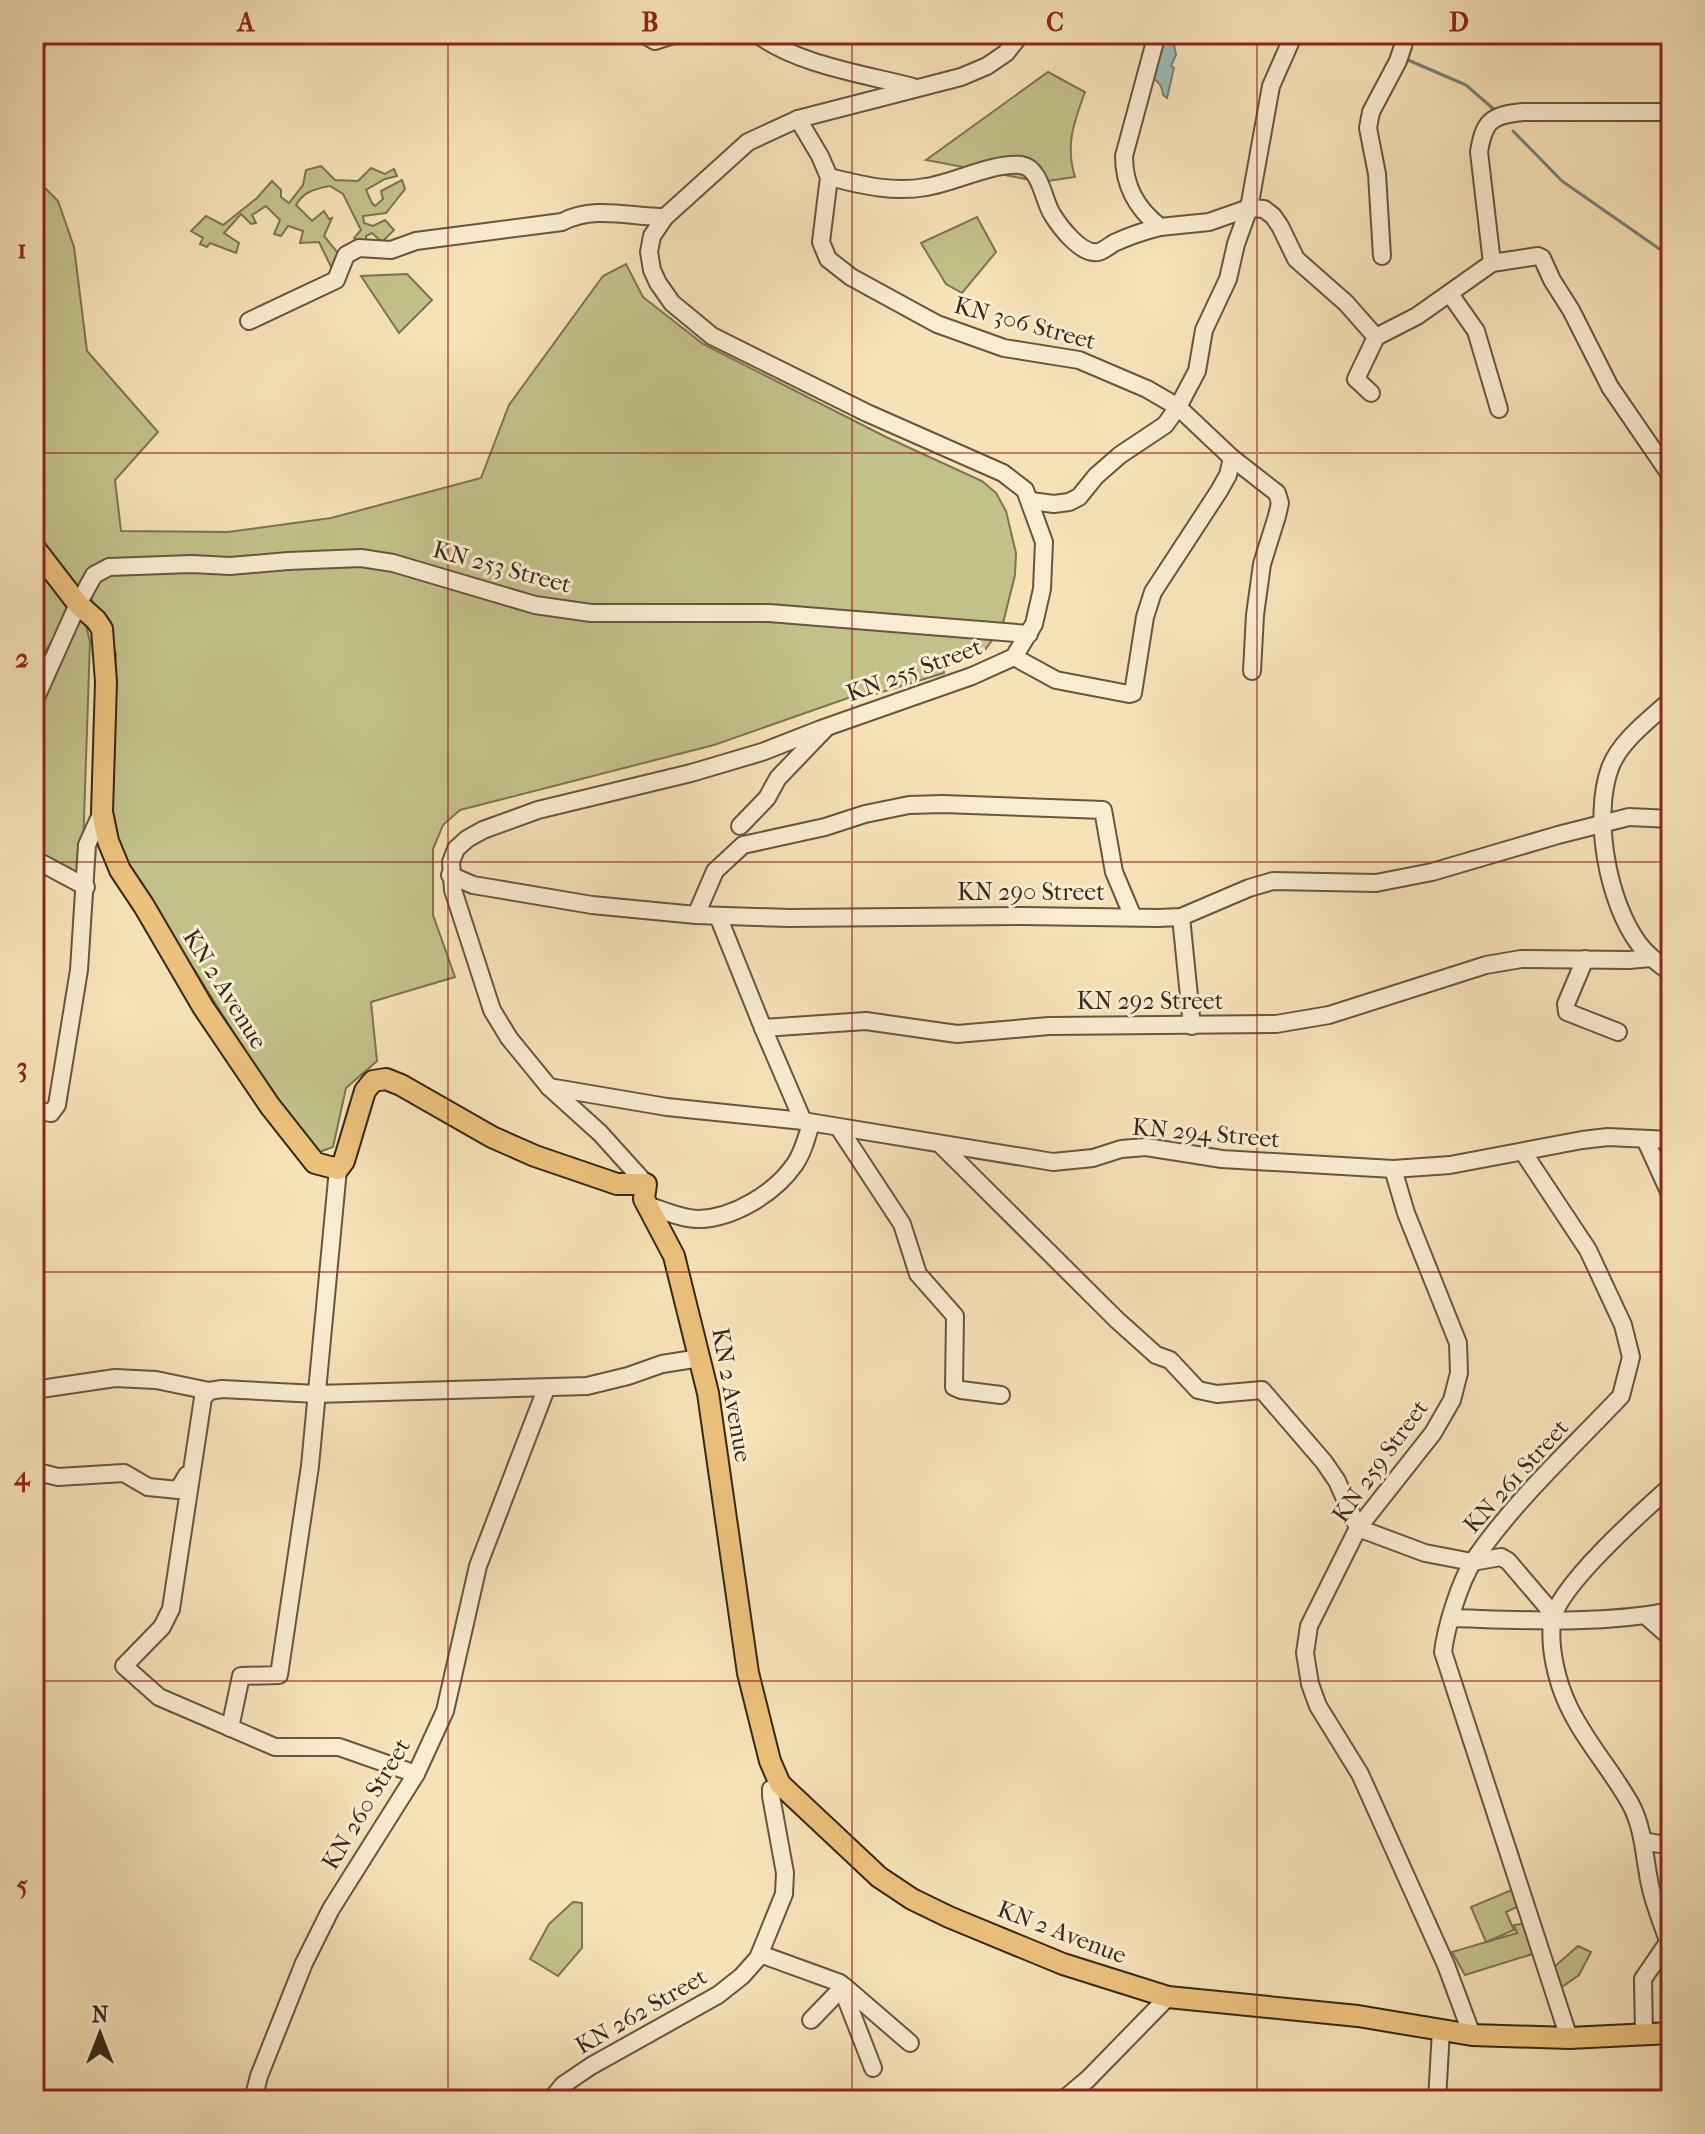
<svg xmlns="http://www.w3.org/2000/svg" width="1705" height="2134" viewBox="0 0 1705 2134" font-family="'IM FELL French Canon',serif">
	<style>
		.green { fill: #c3c18a; stroke: #7c7451; stroke-width: 2 }
		.water { fill: #9fbcb7; stroke: #758177; stroke-width: 2 }
		.lines { fill: none; stroke-linecap: round; stroke-linejoin: round }
		.stream { stroke: #758177; stroke-width: 3 }
		.minor-casing { stroke: #665640; stroke-width: 20 }
		.major-casing { stroke: #362818; stroke-width: 24 }
		.minor { stroke: #faecd1; stroke-width: 16 }
		.major { stroke: #ecc17c; stroke-width: 20 }
		.grid { fill: none; stroke: #8f2418; stroke-width: 2; stroke-opacity: 0.55 }
		.labels { text-anchor: middle; dominant-baseline: central; stroke-width: 6; stroke-linejoin: round; paint-order: stroke }
		.street-label { font-size: 24px; fill: #362818; stroke: #faecd1 }
		.neatline { fill: none; stroke: #8f2418; stroke-width: 3 }
		.grid-label { font-size: 26px; text-anchor: middle; font-weight: bold; fill: #8f2418 }
	</style>
	<rect width="100%" height="100%" fill="#f7e2b8"/>
	<filter id="stains"><feTurbulence type="fractalNoise" baseFrequency=".0025" numOctaves="4"/><feColorMatrix values="0 0 0 0 .2 0 0 0 0 .09 0 0 0 0 .02 0 0 0 .5 -.17"/></filter>
	<radialGradient id="worn" r=".72"><stop offset=".6" stop-color="#630" stop-opacity="0"/><stop offset="1" stop-color="#630" stop-opacity=".3"/></radialGradient>
	<!-- green -->
	<g class="green">
		<path d="M1048 72 1085 92C1074 122 1065 145 1075 177L1041 182 926 160Z"/>
		<path d="M321 166 335 180 358 181 371 168 385 174 394 169 397 176 385 179 366 190 372 203 375 206 383 199 381 191 402 180 405 189 386 213 363 216 364 223 373 226 385 220 394 230 382 242 372 233 366 236V243L358 244 354 238 361 230 343 194 330 186C315 189 304 191 296 205L312 221 324 211 329 219 332 218 324 236 346 263 334 273 319 242 300 243 303 231 288 226 281 236 274 234 280 220 266 206 252 215 256 223 251 224 241 214 224 233 239 243 236 253 210 243 207 247 200 244 203 238 191 231 206 216 223 225 257 198 272 181 281 190V197L289 203 303 185 306 170Z"/>
		<polygon points="34,177 58,201 74,247 87,351 158,432 115,480 121,531 228,532 331,518 481,478 509,405 603,276 626,264 643,297 703,344 886,437 982,481 996,493 1006,511 1016,553 1015,575 1002,627 982,654 943,667 944,673 869,696 868,691 714,745 460,810 443,825 433,849 433,915 455,977 371,1002 377,1061 346,1088 333,1147 314,1154 293,1127 116,845 110,816 116,654 87,589 34,668"/>
		<polygon points="977,217 996,252 962,293 946,284 921,243"/>
		<polygon points="407,274 432,300 399,333 361,276"/>
		<polygon points="84,619 90,641 82,878 34,854 34,706 74,627"/>
		<polygon points="1514,1889 1521,1905 1506,1912 1514,1930 1486,1942 1471,1907"/>
		<polygon points="573,1902 582,1903 582,1948 558,1976 530,1959 549,1924"/>
		<polygon points="1528,1923 1539,1952 1465,1975 1452,1952 1517,1933 1514,1925"/>
		<polygon points="1578,1946 1591,1952 1579,1975 1559,1989 1554,1967"/>
	</g>
	<!-- water -->
	<path class="water" d="M1168 42 1174 45 1176 55 1171 66 1174 68 1167 98 1163 95C1162 83 1156 80 1146 74L1162 44Z"/>
	<g class="lines">
		<!-- stream -->
		<g class="stream">
			<polyline points="1408,60 1466,85 1497,112"/>
			<polyline points="1513,131 1562,181 1671,257"/>
		</g>
		<!-- minor casing -->
		<g class="minor-casing">
			<g id="minor">
				<polyline points="643,34 655,41 677,34"/>
				<path d="M757 34C798 65 864 74 913 87"/>
				<path d="M1157 34 1124 156C1124 186 1136 208 1160 227L1209 222 1249 208 1264 209 1273 216 1280 226 1296 259 1346 303 1376 337 1417 316 1492 263 1538 256 1542 258 1552 280 1571 310 1610 387 1671 476"/>
				<polyline points="798,119 820,156 829,177 821,242 828,259 851,277 937,324 1004,348 1079,360 1147,389 1178,407 1232,458 1277,493 1280,503 1277,516 1262,564 1255,615 1252,671"/>
				<path d="M829 177C862 185 892 193 926 187 953 183 994 162 1021 165 1041 168 1043 200 1052 214 1060 227 1081 255 1098 252 1103 251 1109 246 1114 243 1129 236 1144 231 1160 227"/>
				<polyline points="1382,256 1377,174 1368,128 1371,112 1398,61 1407,34"/>
				<path d="M1492 263 1479 152C1484 121 1491 115 1523 112H1671"/>
				<polyline points="1450,294 1476,331 1499,409"/>
				<path d="M249 321 336 280 346 255 359 248 391 250 416 241 562 222C594 205 630 217 665 217"/>
				<polyline points="1371,393 1356,379 1376,337"/>
				<polyline points="1031,501 1054,504 1069,502 1079,497 1096,476 1120,455 1165,425 1178,407 1197,371 1204,330 1228,279 1236,244 1249,208 1271,86 1294,34"/>
				<polyline points="1014,657 1056,680 1129,694 1133,693 1145,617 1153,592 1219,491 1228,475 1232,458"/>
				<path d="M1671 700C1650 719 1620 741 1610 768 1592 817 1608 903 1639 944 1648 956 1659 964 1671 973"/>
				<polyline points="34,702 78,604 94,575 109,567 192,564 230,566 288,561 361,558 393,563 535,605 591,613 769,613 1029,634"/>
				<polyline points="740,826 767,798 778,778 825,729"/>
				<polyline points="34,859 86,887"/>
				<polyline points="450,875 473,885 592,905 696,915 789,918 1022,916 1158,918 1181,917 1249,888 1273,881 1376,883 1432,872 1558,835 1629,817 1671,819"/>
				<polyline points="696,915 715,871 743,845 825,827 865,814 909,805 943,804 1103,810 1114,872 1133,917"/>
				<polyline points="718,916 763,1028 866,1021 957,1034 1049,1026 1276,1024 1329,1015 1486,965 1521,959 1629,960 1651,958"/>
				<polyline points="1181,917 1192,1026"/>
				<polyline points="1585,959 1566,1004 1567,1012 1618,1032"/>
				<polyline points="763,1028 803,1121"/>
				<polyline points="549,1087 667,1107 803,1121 1053,1162 1093,1158 1121,1149 1146,1147 1222,1159 1393,1169 1450,1165 1582,1140 1608,1137 1671,1140"/>
				<polyline points="34,1110 51,1113 57,1105 79,970 87,845 102,812"/>
				<polyline points="839,1128 902,1224 918,1274 955,1316 954,1387 961,1390 1001,1395"/>
				<polyline points="1645,1139 1671,1196"/>
				<polyline points="942,1146 1117,1320 1156,1355 1170,1360 1198,1390 1217,1394 1262,1390 1324,1462 1337,1481 1358,1528 1425,1553 1472,1562 1501,1557 1508,1561 1554,1615"/>
				<path d="M1523 1152 1588 1250 1623 1325 1631 1357 1621 1396C1572 1448 1515 1500 1474 1560 1460 1581 1446 1627 1443 1652L1569 2038"/>
				<polyline points="1393,1169 1406,1213 1458,1343 1459,1373 1452,1400 1433,1433 1358,1528 1309,1626 1305,1653 1310,1684 1318,1706 1360,1774 1446,1965 1472,2035"/>
				<polyline points="646,1184 600,1133 549,1087 509,1038 492,1010 453,890 451,862 456,849 467,839 483,830 538,810 691,773 762,752 821,729 972,676 1014,657 1034,624 1042,589 1044,542 1025,490 1003,473 867,413 712,336 672,303 658,283 652,270 649,252 652,236 665,217 748,142 798,119 961,77 987,66 1006,53 1021,34"/>
				<path d="M650 1206C665 1211 682 1219 699 1219 734 1218 775 1193 795 1164 803 1152 807 1137 811 1123"/>
				<polyline points="34,1390 115,1378 156,1380 209,1391"/>
				<polyline points="34,1471 58,1477 124,1473 148,1487 178,1490 187,1475"/>
				<path d="M1671 1486C1644 1510 1556 1588 1552 1622 1549 1648 1557 1682 1568 1705 1584 1740 1611 1769 1630 1803 1644 1828 1644 1857 1650 1885 1655 1907 1663 1927 1671 1948"/>
				<polyline points="1646,1616 1671,1638"/>
				<path d="M1451 1618C1524 1620 1599 1625 1671 1611"/>
				<polyline points="230,1728 241,1676 279,1675 310,1466 338,1169"/>
				<polyline points="416,1774 339,1747 275,1747 159,1697 124,1666 162,1627 171,1609 203,1398 209,1391 222,1389 317,1394 587,1386 628,1376 662,1364 700,1358"/>
				<polyline points="1643,1841 1671,1846"/>
				<polyline points="760,1954 840,1983 873,2068"/>
				<polyline points="844,1986 910,2043"/>
				<polyline points="811,2020 842,1988"/>
				<polyline points="1644,2034 1643,1979 1671,1938"/>
				<polyline points="253,2100 259,2076 304,1963 331,1909 416,1774 445,1711 478,1566 546,1389"/>
				<polyline points="551,2100 563,2085 591,2066 718,1995 742,1976 758,1958 784,1894 785,1873 771,1796 771,1789 780,1784"/>
				<polyline points="1063,2100 1088,2079 1168,1997"/>
				<polyline points="1437,2100 1441,2030"/>
			</g>
		</g>
		<!-- major casing -->
		<g class="major-casing">
			<g id="major">
				<polyline points="34,44 38,34"/>
				<polyline points="34,547 78,604 96,620 102,629 106,682 102,812 108,841 120,870 144,906 203,1007 270,1106 315,1163 338,1169 344,1161 365,1091 373,1081 386,1079 401,1085 492,1137 535,1156 617,1184 646,1184 644,1199 674,1256 708,1393 748,1673 770,1761 780,1784 879,1877 912,1899 949,1917 1063,1964 1168,1997 1358,2016 1472,2035 1569,2038 1671,2033"/>
			</g>
		</g>
		<!-- minor -->
		<use href="#minor" class="minor"/>
		<!-- major -->
		<use href="#major" class="major"/>
	</g>
	<!-- grid -->
	<path class="grid" d="M448 34V2100M852 34V2100M1257 34V2100M34 453H1671M34 862H1671M34 1272H1671M34 1681H1671"/>
	<g class="labels">
		<!-- street labels -->
		<g class="street-label">
			<text transform="translate(1025 323) rotate(15)">KN 306 Street</text>
			<text transform="translate(502 567) rotate(15)">KN 253 Street</text>
			<text transform="translate(914 670) rotate(-20)">KN 255 Street</text>
			<text x="1031" y="892">KN 290 Street</text>
			<text transform="translate(225 989) rotate(58)">KN 2 Avenue</text>
			<text x="1150" y="1001">KN 292 Street</text>
			<text transform="translate(1206 1133) rotate(5)">KN 294 Street</text>
			<text transform="translate(732 1395) rotate(80)">KN 2 Avenue</text>
			<text transform="translate(1380 1461) rotate(-54)">KN 259 Street</text>
			<text transform="translate(1516 1476) rotate(-48)">KN 261 Street</text>
			<text transform="translate(366 1804) rotate(-59)">KN 260 Street</text>
			<text transform="translate(1062 1932) rotate(21)">KN 2 Avenue</text>
			<text transform="translate(641 2011) rotate(-30)">KN 262 Street</text>
		</g>
	</g>
	<!-- margin -->
	<rect width="1705" height="2134" fill="none" stroke="#f7e2b8" stroke-width="88"/>
	<!-- north arrow -->
	<g transform="translate(100 2034)" stroke="#faecd1" stroke-width="6" paint-order="stroke">
	<path d="M0-6L14 30L0 20L-14 30Z" fill="#362818"/>
	<text y="-12" font-size="22" font-weight="bold" text-anchor="middle" fill="#362818">N</text>
	</g>
	<rect x="44" y="44" width="1617" height="2046" class="neatline"/>
	<g class="grid-label">
		<text x="246" y="31">A</text>
		<text x="650" y="31">B</text>
		<text x="1055" y="31">C</text>
		<text x="1459" y="31">D</text>
		<text x="22" y="258">1</text>
		<text x="22" y="667">2</text>
		<text x="22" y="1076">3</text>
		<text x="22" y="1485">4</text>
		<text x="22" y="1894">5</text>
	</g>
	<rect width="100%" height="100%" filter="url(#stains)"/>
	<rect width="100%" height="100%" fill="url(#worn)"/>
</svg>
